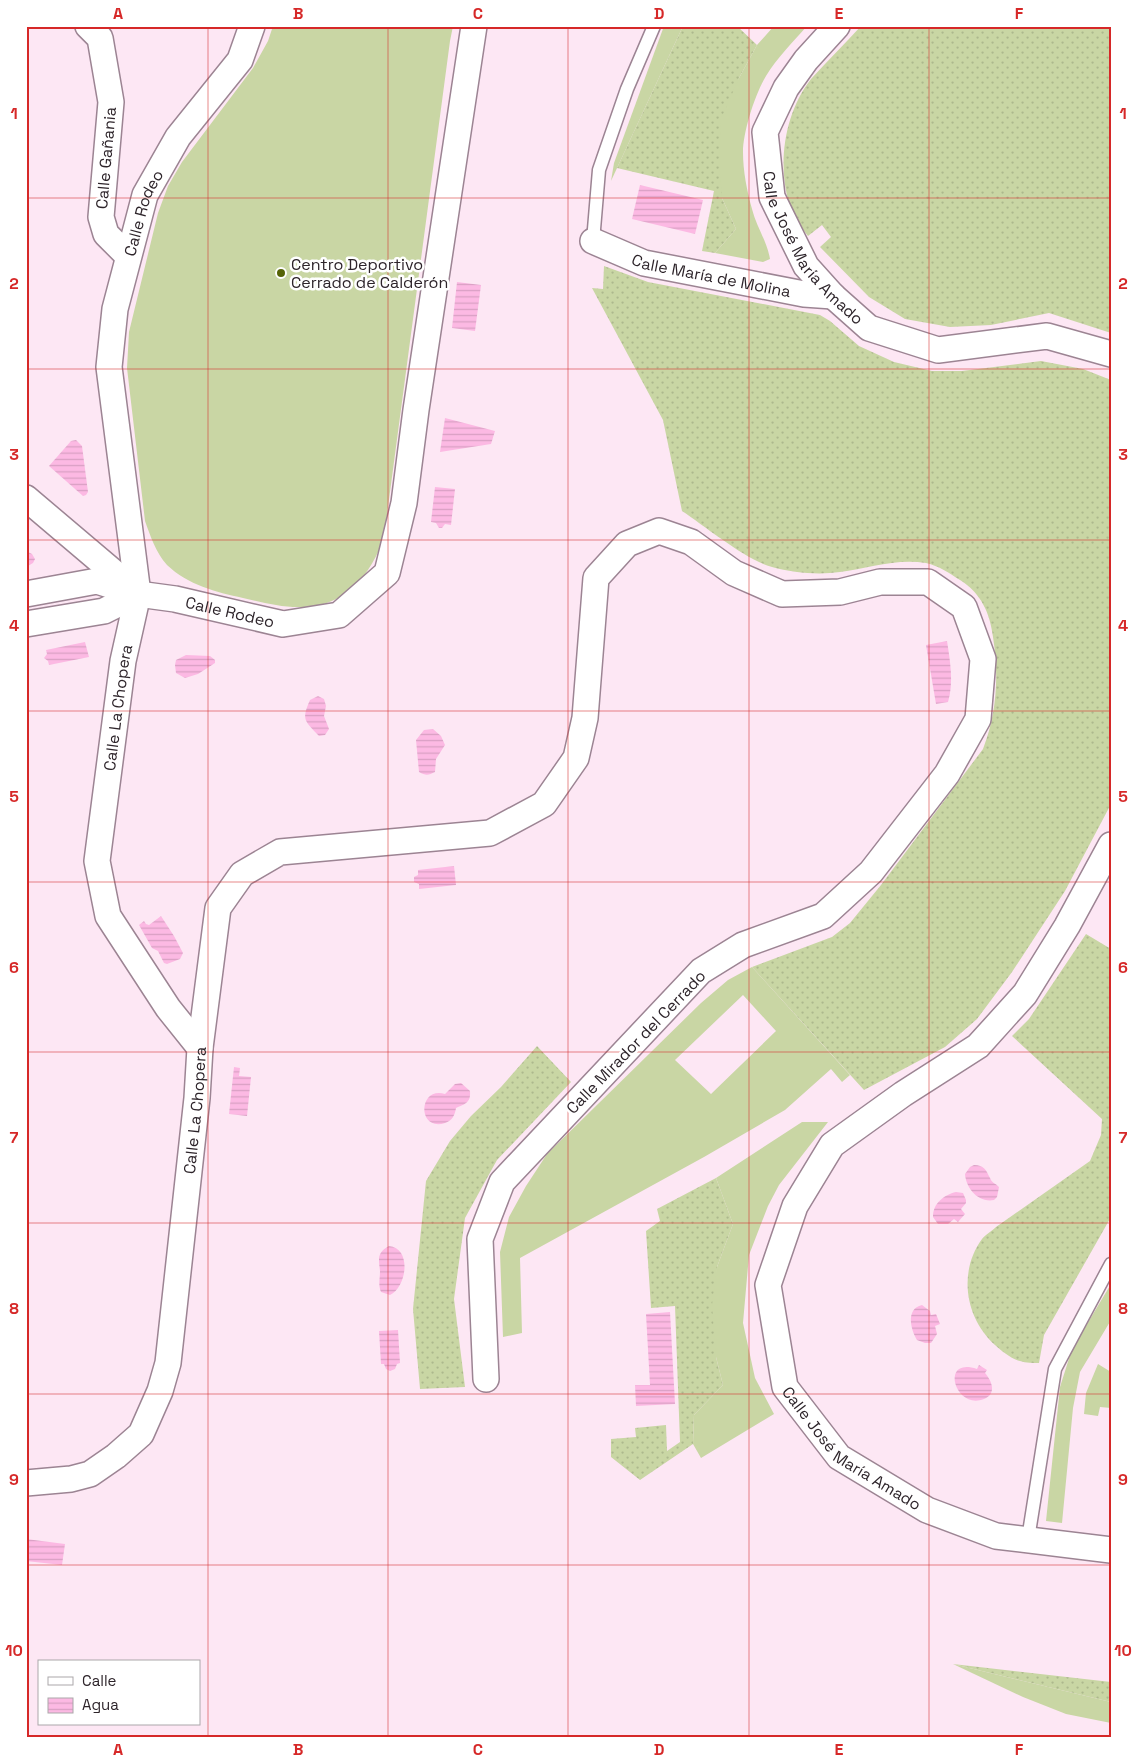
<svg xmlns="http://www.w3.org/2000/svg" width="1137" height="1763" viewBox="0 0 1137 1763" font-family="'Space Grotesk',sans-serif">
	<style>
		.grass { fill: url(#grass-dots) }
		.garden { fill: #c9d6a4; fill-rule: evenodd }
		.water { fill: url(#water-rules) }
		.lines { fill: none; stroke-linecap: round; stroke-linejoin: round }
		.service-casing { stroke: #9c8493; stroke-width: 15 }
		.minor-casing { stroke: #9c8493; stroke-width: 28 }
		.service { stroke: #fff; stroke-width: 12 }
		.minor { stroke: #fff; stroke-width: 25 }
		.grid { fill: none; stroke: #d62828; stroke-width: 1; stroke-opacity: 0.55 }
		.poi-dot { fill: #556306; stroke: #fff; stroke-width: 2 }
		.labels { text-anchor: middle; dominant-baseline: central; stroke-width: 5; stroke-linejoin: round; paint-order: stroke }
		.street-label { font-size: 16px; fill: #2d242a; stroke: #fff }
		.poi-label { font-size: 16px; fill: #2d242a; stroke: #fff; text-anchor: start }
		.neatline { fill: none; stroke: #d62828; stroke-width: 2 }
		.grid-label { font-size: 16px; text-anchor: middle; font-weight: bold; fill: #d62828 }
	</style>
	<defs>
		<pattern id="grass-dots" width="8" height="8" patternUnits="userSpaceOnUse" patternTransform="scale(1.25)"><rect width="8" height="8" fill="#c9d6a4"/><path d="M2 2h.1M6 6h.1" fill="none" stroke="#adb88d" stroke-width="1.8" stroke-linecap="round"/></pattern>
		<pattern id="water-rules" width="6" height="5" patternUnits="userSpaceOnUse" patternTransform="scale(1.25)"><rect width="6" height="5" fill="#fcb9e3"/><path d="M0 2.5h6" fill="none" stroke="#d89fc3"/></pattern>
	</defs>
	<rect width="100%" height="100%" fill="#fde7f4"/>
	<!-- grass -->
	<g class="grass">
		<polygon points="683,26 737,26 757,45 739,78 722,198 736,229 715,253 702,251 714,191 617,168"/>
		<path d="M861 26H1111V333L1049 313 991 325 950 327 905 319 869 297 820 247 831 237 822 225 808 236C800 226 793 215 789 203 777 163 785 112 811 79 827 61 845 44 861 26Z"/>
		<path d="M604 266 648 282 820 315 830 321 859 346 894 362 932 371H962L1041 361 1083 369 1111 380V804L1065 891 1012 972 977 1019 945 1047 864 1090 752 967 832 937 850 923 881 885 983 749C997 713 999 675 993 637 990 613 981 593 960 580 949 573 939 566 926 563 897 558 868 568 840 572 819 575 793 573 772 567 746 560 706 527 682 511L663 420 592 288 603 289Z"/>
		<path d="M1086 934 1111 949V1217L1044 1335 1039 1363C1033 1363 1026 1363 1020 1361 1011 1359 1002 1351 995 1345 965 1318 958 1272 982 1239 985 1235 992 1231 996 1227L1090 1161 1101 1135 1102 1119 1012 1036 1029 1019Z"/>
		<polygon points="537,1046 571,1082 497,1160 465,1218 454,1299 465,1387 420,1389 413,1309 426,1181 450,1141 471,1116 501,1087"/>
		<polygon points="716,1178 733,1224 717,1267 716,1357 723,1385 694,1415 693,1444 640,1480 611,1457 611,1439 636,1437 635,1428 666,1425 667,1451 680,1442 675,1306 651,1308 646,1231 660,1221 657,1209"/>
		<polygon points="953,1664 1111,1682 1111,1702"/>
	</g>
	<!-- garden -->
	<g class="garden">
		<path d="M273 26H453L450 41 384 537C371 575 346 606 303 607 283 608 262 602 243 598 216 592 188 585 167 565 156 553 150 535 145 521L127 368 129 332 158 213 168 186 182 162 253 68 268 41Z"/>
		<polygon points="664,26 683,26 611,181 614,163"/>
		<path d="M774 26H807C793 42 777 58 766 76 755 94 743 132 743 152 743 171 747 191 752 209 756 226 767 241 770 259L763 262 715 253 736 229 722 198 719 164 721 119 739 78 757 45Z"/>
		<path d="M752 967 850 1075 842 1082 831 1069 785 1110 704 1157 520 1258 522 1333 503 1337 500 1252 509 1217 526 1186 547 1154 701 1003 728 980ZM743 995 776 1031 711 1094 675 1060Z"/>
		<polygon points="802,1122 828,1122 779,1185 768,1206 749,1255 743,1323 755,1378 774,1414 701,1458 693,1444 694,1415 723,1385 716,1357 712,1305 717,1267 733,1224 716,1178"/>
		<polygon points="1111,1284 1111,1320 1080,1372 1073,1408 1062,1523 1046,1521 1060,1387 1072,1349"/>
		<polygon points="1098,1364 1111,1372 1111,1408 1100,1407 1098,1416 1084,1414 1086,1393"/>
		<polygon points="953,1664 1111,1702 1111,1723 1066,1714 1023,1697"/>
	</g>
	<!-- water -->
	<g class="water">
		<polygon points="640,185 703,200 695,234 632,219"/>
		<polygon points="457,282 481,285 475,331 452,328"/>
		<polygon points="445,418 495,431 491,444 440,452"/>
		<polygon points="76,440 82,446 88,492 86,495 83,496 49,466 71,441"/>
		<polygon points="435,487 455,489 451,525 445,524 442,528 439,528 436,523 431,522"/>
		<polygon points="26,551 32,554 35,559 33,563 26,567"/>
		<path d="M947 641C950 660 954 683 948 702L936 704 926 645Z"/>
		<polygon points="85,642 89,657 49,665 48,661 44,658 47,654 46,650"/>
		<polygon points="186,655 210,656 215,660 215,663 198,674 185,678 176,673 175,665 176,660"/>
		<path d="M318 696 324 699 326 706 324 716 329 729 325 735 319 736C305 721 301 720 310 700Z"/>
		<path d="M433 729 441 736 445 745 436 759 435 772C429 775 426 776 419 772L416 740 424 730Z"/>
		<polygon points="454,866 456,885 419,889 419,884 414,882 414,877 418,875 418,870"/>
		<polygon points="161,916 174,936 183,953 180,959 167,964 164,963 158,951 152,948 139,925 144,921 146,924 149,925"/>
		<polygon points="234,1067 240,1068 239,1076 251,1077 247,1116 229,1114"/>
		<path d="M461 1083 470 1091C471 1103 465 1104 456 1108 455 1115 452 1121 445 1123 417 1132 418 1086 445 1094L455 1084Z"/>
		<path d="M974 1165C984 1165 986 1170 990 1178 992 1183 995 1183 999 1187L997 1197 994 1200C978 1203 966 1188 965 1174L970 1167Z"/>
		<path d="M956 1192 963 1193 966 1200V1203L961 1209 965 1214 958 1222 954 1219 948 1224H938L933 1217C933 1203 944 1195 956 1192Z"/>
		<path d="M389 1246C412 1248 407 1287 390 1295L381 1292C378 1285 380 1279 380 1271 379 1260 376 1253 389 1246Z"/>
		<path d="M922 1305 930 1311 931 1315 936 1314 940 1324 935 1326 937 1334 931 1343H925L917 1340C911 1330 905 1309 922 1305Z"/>
		<polygon points="670,1312 675,1404 636,1406 635,1385 650,1385 646,1314"/>
		<polygon points="398,1330 400,1363 397,1364 395,1369 390,1371 386,1369 384,1364 381,1364 379,1331"/>
		<path d="M979 1365 987 1370 985 1373C992 1381 997 1394 984 1399 955 1411 939 1356 977 1369Z"/>
		<polygon points="26,1539 65,1544 62,1565 26,1561"/>
	</g>
	<g class="lines">
		<!-- service casing -->
		<g class="service-casing">
			<g id="service">
				<polyline points="593,241 599,170 627,89 654,26"/>
				<polyline points="1028,1539 1055,1369 1111,1264"/>
			</g>
		</g>
		<!-- minor casing -->
		<g class="minor-casing">
			<g id="minor">
				<polyline points="88,26 100,38 111,102 101,217 106,234 128,256"/>
				<path id="s1" d="M837 26 806 60 786 88 765 132 772 197 806 266 833 296 869 328 938 350 1047 336 1111 354"/>
				<path id="s2" d="M593 241 644 263 804 294 833 296"/>
				<polyline points="26,498 131,587"/>
				<path id="s3" d="M26 594 97 581 138 594 175 599 283 624 339 615 387 573 404 503 416 410 474 26"/>
				<polyline points="26,624 104,611 138,594"/>
				<path id="s4" d="M1111 845 1067 926 1025 994 978 1046 903 1094 832 1145 795 1206 768 1285 785 1387 839 1457 927 1510 996 1536 1111 1550"/>
				<path id="s5" d="M200 1048 168 1008 108 916 97 861 123 661 138 594 109 367 115 309 145 195 178 137 240 60 252 26"/>
				<path id="s6" d="M26 1483 71 1479 90 1474 116 1456 141 1434 160 1391 168 1363 197 1098 200 1048 218 908 242 874 280 852 490 833 544 804 576 758 585 718 596 578 627 544 659 531 691 542 734 573 782 594 840 592 880 582H928L964 607 983 659 978 719 947 774 871 872 823 916 743 945 701 971 502 1182 480 1239 486 1379"/>
			</g>
		</g>
		<!-- service -->
		<use href="#service" class="service"/>
		<!-- minor -->
		<use href="#minor" class="minor"/>
	</g>
	<!-- grid -->
	<path class="grid" d="M208 26V1737M388 26V1737M568 26V1737M749 26V1737M929 26V1737M26 198H1111M26 369H1111M26 540H1111M26 711H1111M26 882H1111M26 1052H1111M26 1223H1111M26 1394H1111M26 1565H1111"/>
	<!-- markers -->
	<circle class="poi-dot" cx="281" cy="273" r="5"/>
	<g class="labels">
		<!-- street labels -->
		<g class="street-label">
			<text transform="translate(106 158) rotate(-85)">Calle Gañania</text>
			<text stroke="none"><textPath href="#s5" startOffset="875">Calle Rodeo</textPath></text>
			<text stroke="none"><textPath href="#s1" startOffset="259">Calle José María Amado</textPath></text>
			<text stroke="none"><textPath href="#s2" startOffset="124">Calle María de Molina</textPath></text>
			<text stroke="none"><textPath href="#s3" startOffset="209">Calle Rodeo</textPath></text>
			<text stroke="none"><textPath href="#s5" startOffset="372">Calle La Chopera</textPath></text>
			<text transform="translate(636 1042) rotate(-46)">Calle Mirador del Cerrado</text>
			<text stroke="none"><textPath href="#s6" startOffset="460">Calle La Chopera</textPath></text>
			<text stroke="none"><textPath href="#s4" startOffset="769">Calle José María Amado</textPath></text>
		</g>
		<!-- poi labels -->
		<g class="poi-label">
			<text x="291" y="264">Centro Deportivo<tspan x="291" dy="18">Cerrado de Calderón</tspan></text>
		</g>
	</g>
	<!-- border -->
	<rect width="1137" height="1763" fill="none" stroke="#ffffff" stroke-width="55"/>
	<!-- legend -->
	<rect x="38" y="1660" width="162" height="65" fill="#ffffff" stroke="#aba7aa"/>
	<rect x="48" y="1677" width="25" height="8" fill="#ffffff" stroke="#aba7aa"/>
	<text x="82" y="1686" font-size="15" fill="#2d242a">Calle</text>
	<rect x="48" y="1698" width="25" height="15" fill="url(#water-rules)" stroke="#aba7aa"/>
	<text x="82" y="1710" font-size="15" fill="#2d242a">Agua</text>
	<rect x="28" y="28" width="1082" height="1708" class="neatline"/>
	<g class="grid-label">
		<text x="118" y="19">A</text>
		<text x="298" y="19">B</text>
		<text x="478" y="19">C</text>
		<text x="659" y="19">D</text>
		<text x="839" y="19">E</text>
		<text x="1019" y="19">F</text>
		<text x="14" y="119">1</text>
		<text x="1123" y="119">1</text>
		<text x="14" y="289">2</text>
		<text x="1123" y="289">2</text>
		<text x="14" y="460">3</text>
		<text x="1123" y="460">3</text>
		<text x="14" y="631">4</text>
		<text x="1123" y="631">4</text>
		<text x="14" y="802">5</text>
		<text x="1123" y="802">5</text>
		<text x="14" y="973">6</text>
		<text x="1123" y="973">6</text>
		<text x="14" y="1143">7</text>
		<text x="1123" y="1143">7</text>
		<text x="14" y="1314">8</text>
		<text x="1123" y="1314">8</text>
		<text x="14" y="1485">9</text>
		<text x="1123" y="1485">9</text>
		<text x="14" y="1656">10</text>
		<text x="1123" y="1656">10</text>
		<text x="118" y="1755">A</text>
		<text x="298" y="1755">B</text>
		<text x="478" y="1755">C</text>
		<text x="659" y="1755">D</text>
		<text x="839" y="1755">E</text>
		<text x="1019" y="1755">F</text>
	</g>
</svg>
